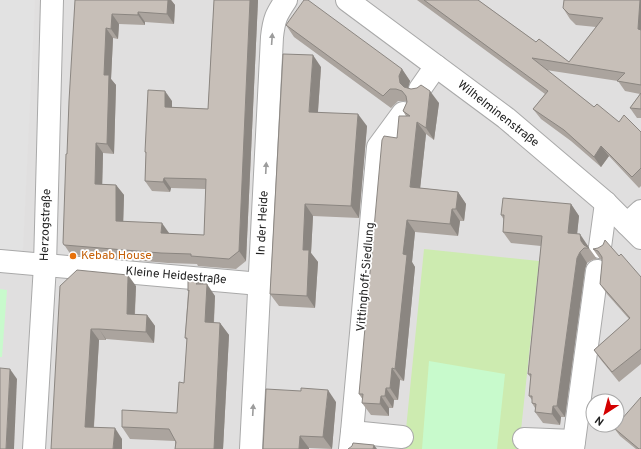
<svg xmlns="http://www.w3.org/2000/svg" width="641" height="449" viewBox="0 0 641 449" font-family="Overpass,sans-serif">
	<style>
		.residential { fill: #e0dfdf; fill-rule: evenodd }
		.grass { fill: #cdebb0 }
		.park { fill: #c8facc }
		.parking { fill: #e2e2e2 }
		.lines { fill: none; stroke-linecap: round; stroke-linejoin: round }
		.minor-casing { stroke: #a9a9a9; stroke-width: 24 }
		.minor { stroke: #fff; stroke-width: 22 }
		.wall { fill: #aba49e }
		.shaded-wall { fill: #8b8681 }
		.building { fill: #c7bfb8; stroke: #8b8681 }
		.oneway { fill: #9c9c9c }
		.food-dot { fill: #e8710a; stroke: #fff; stroke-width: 1.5 }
		.labels { text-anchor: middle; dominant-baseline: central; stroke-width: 3.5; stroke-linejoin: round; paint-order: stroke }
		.street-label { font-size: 12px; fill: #222; stroke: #fff }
		.food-label { font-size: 12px; fill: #c56008; stroke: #fff; text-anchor: start }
	</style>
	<rect width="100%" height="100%" fill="#f2efe9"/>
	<!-- residential -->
	<path class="residential" d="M0 0H641V449H0ZM593 401H617V425H593Z"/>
	<!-- grass -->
	<polygon class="grass" points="424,249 539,261 519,449 404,449"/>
	<!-- park -->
	<g class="park">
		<polygon points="0,289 7,290 2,357 0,357"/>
		<polygon points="429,361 505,374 497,449 422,449"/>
	</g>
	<!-- parking -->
	<polygon class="parking" points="0,0 35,0 22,269 0,267"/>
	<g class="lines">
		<!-- minor casing -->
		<g class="minor-casing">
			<g id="minor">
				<polyline points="347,0 506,118 606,203 641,238"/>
				<polyline points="420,89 436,66"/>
				<polyline points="627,224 641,211"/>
				<polyline points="600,247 606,203"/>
				<polyline points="0,261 260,284"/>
				<polyline points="352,432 402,437"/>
				<polyline points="524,439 574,441"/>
				<polyline points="34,449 45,265 52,0"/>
				<path d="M251 449 272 37C274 19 276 15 286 0"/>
				<polyline points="350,449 352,432 378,147 403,113"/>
				<polyline points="573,449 597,271"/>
			</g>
		</g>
		<!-- minor -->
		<use href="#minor" class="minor"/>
	</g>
	<!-- wall -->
	<g class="wall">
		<polygon points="75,0 171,0 175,5 174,24 145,22 145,25 119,24 118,39 113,38 111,79 116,85 114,154 103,153 102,184 116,185 124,195 123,221 169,233 169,234 204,235 206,189 171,188 170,192 152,191 145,181 146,154 145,152 172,101 172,107 208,109 214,0 258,0 246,261 236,269 198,266 197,264 168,263 71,255 63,243"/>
		<polygon points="417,0 478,0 536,42 569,62 596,27 576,25 570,19 563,8 641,0 641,118 637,118 630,108 640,94 625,91 618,81 546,70 594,107 619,122 641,132 641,186 639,188 609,156 601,167 571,141 541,119 533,109 545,94"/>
		<polygon points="286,25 402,69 410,81 408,88 439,103 434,140 426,134 420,188 458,192 466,204 464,221 460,221 458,236 415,232 412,262 415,267 404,381 400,380 398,400 394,400 393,408 389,408 389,416 371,415 362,403 363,400 359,394 397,138 406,116 403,111 407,102 405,101 398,101 391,108 294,37"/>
		<polygon points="321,67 318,112 367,126 359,218 313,216 311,253 318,262 315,308 279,306 270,294"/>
		<polygon points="571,204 579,216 577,234 588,246 588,247 589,248 597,259 592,260 587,263 585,269 565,417 561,417 560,425 543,423 535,412 535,408 532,403 532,400 529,396 531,378 528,374 541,246 511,243 503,232 504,220 501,215"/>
		<polygon points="593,249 619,256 641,277 641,364 619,382 601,360 594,350 629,319 607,294 600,284 602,263 602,260 600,259"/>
		<polygon points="77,270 136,286 135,314 147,315 155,326 154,343 106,339 106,340 99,340 94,427 122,439 51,449"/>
		<polygon points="201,280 203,284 215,296 214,323 220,323 229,335 223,449 175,449 175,441 130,439 122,427 177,413 184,383 187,340 185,338 188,292 188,291"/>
		<polygon points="336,402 332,449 309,448 263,449"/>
		<polygon points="614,428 641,449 636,449 620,436"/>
	</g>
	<!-- shaded-wall -->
	<g class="shaded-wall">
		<polygon points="168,0 171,0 175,5 174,24 167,14"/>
		<polygon points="250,0 258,0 246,261 239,251"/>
		<polygon points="640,0 641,0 641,34 638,29"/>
		<polygon points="138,12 145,22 145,25 138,15"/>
		<polygon points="112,14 119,24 118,39 111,29"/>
		<polygon points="106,28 113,38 111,79 116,85 114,154 107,144 104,75"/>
		<polygon points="313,55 321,67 317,124 309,112"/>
		<polygon points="402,69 410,81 408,88 409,95 400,83 399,76"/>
		<polygon points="165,91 172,101 172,117 165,107"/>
		<polygon points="430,91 439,103 434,140 426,128"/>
		<polygon points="358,114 367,126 359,218 351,206"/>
		<polygon points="417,122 426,134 419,199 410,187"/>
		<polygon points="96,143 103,153 102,194 95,184"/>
		<polygon points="601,146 609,156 601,167 594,157"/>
		<polygon points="164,178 171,188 170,192 163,182"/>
		<polygon points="116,185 124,195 123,231 116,221"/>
		<polygon points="458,192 466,204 464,221 456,209"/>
		<polygon points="305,204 313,216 311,253 318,262 315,308 307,296 303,250"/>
		<polygon points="571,204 579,216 576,244 568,233"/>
		<polygon points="452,209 460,221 458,236 450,224"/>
		<polygon points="407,220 415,232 412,262 415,267 404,381 395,369 403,254"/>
		<polygon points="162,223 169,233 169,243 161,233"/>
		<polygon points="580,234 588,246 588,248 586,248 581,241"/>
		<polygon points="580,252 587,263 585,269 565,417 557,406 577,258"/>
		<polygon points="128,275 136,286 134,325 127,314"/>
		<polygon points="207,284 215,296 213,334 205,322"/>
		<polygon points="147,315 155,326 154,343 146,332"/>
		<polygon points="220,323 229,335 223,449 214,449"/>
		<polygon points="91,329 99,340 93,438 85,427"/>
		<polygon points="99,329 106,339 106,340"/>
		<polygon points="392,368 400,380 398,400 390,388"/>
		<polygon points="10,369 17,379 14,449 6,449"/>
		<polygon points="386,388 394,400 393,408 385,396"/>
		<polygon points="328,390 336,402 332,449 323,437"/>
		<polygon points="381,396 389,408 389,416 380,404"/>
		<polygon points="553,406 561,417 560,425 552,414"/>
		<polygon points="115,428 122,439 122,449 113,449"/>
		<polygon points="300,436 309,448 309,449 299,449"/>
		<polygon points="374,445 377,449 373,449"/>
	</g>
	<!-- building -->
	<g class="building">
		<polygon points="75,0 168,0 167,14 138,12 138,15 112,14 111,29 106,28 104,75 109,75 107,144 96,143 95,184 116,185 116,221 162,223 161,233 204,235 206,179 164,178 163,182 145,181 146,152 145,152 148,90 165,91 165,107 208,109 214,0 250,0 239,251 229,259 191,256 191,254 161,253 64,245 63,243 66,154 67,154 69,101"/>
		<polygon points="304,0 308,0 402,69 399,76 400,83 404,87 411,89 417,88 421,85 430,91 426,128 417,122 410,187 458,192 456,209 452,209 450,224 407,220 403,254 407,255 395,369 392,368 390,388 386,388 385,396 381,396 380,404 362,403 363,394 359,394 382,140 384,136 397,138 399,116 410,116 403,111 407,102 406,96 402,91 396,89 390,89 383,96 286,25"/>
		<polygon points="424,0 478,0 536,42 539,39 569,62 603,18 569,14 563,8 564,0 640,0 638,29 641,30 641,85 617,81 625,73 532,58 594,107 597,104 619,122 624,115 641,132 641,168 632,177 601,146 594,157 564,130 533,109 548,91"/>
		<polygon points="283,54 313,55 309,112 358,114 351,206 305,204 303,250 309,250 307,296 270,294"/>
		<polygon points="641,93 641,109 630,108"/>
		<polygon points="503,198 571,204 568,233 580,234 581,241 584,245 589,248 584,248 580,252 577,258 557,406 553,406 552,414 535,412 536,404 532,403 532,396 529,396 531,374 528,374 542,236 503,232 504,215 501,215"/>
		<polygon points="605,240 619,256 621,254 641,277 641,349 612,372 594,350 630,318 600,284 602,263 602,257 598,251 593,249 598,248 603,245"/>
		<polygon points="77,270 128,275 127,314 147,315 146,332 99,329 91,329 85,427 115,428 113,449 51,449 60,286"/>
		<polygon points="188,279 201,280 196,284 207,284 205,322 220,323 214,449 175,449 176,442 169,429 122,427 122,410 177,413 179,382 184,383 187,338 185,338 189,290 188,291"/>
		<polygon points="0,368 10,369 6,449 0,449"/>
		<polygon points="301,388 328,390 323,437 300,436 299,449 263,449 266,389 301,391"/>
		<polygon points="641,397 641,449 639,449 614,428"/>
		<polygon points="353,443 374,445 373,449 348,449 352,446"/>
	</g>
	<!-- one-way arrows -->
	<defs><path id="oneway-solid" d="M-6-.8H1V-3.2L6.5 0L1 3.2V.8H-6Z"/></defs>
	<g class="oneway">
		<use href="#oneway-solid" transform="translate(272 39) rotate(-86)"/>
		<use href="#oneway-solid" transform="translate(266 168) rotate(-87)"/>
		<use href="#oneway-solid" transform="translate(253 410) rotate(-87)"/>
	</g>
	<!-- markers -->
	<circle class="food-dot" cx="73" cy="256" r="4"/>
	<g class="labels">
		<!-- street labels -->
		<g class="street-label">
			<text transform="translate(498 114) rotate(38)">Wilhelminenstraße</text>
			<text transform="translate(263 223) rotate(-87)">In der Heide</text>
			<text transform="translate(46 225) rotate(-88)">Herzogstraße</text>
			<text transform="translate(176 276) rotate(5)">Kleine Heidestraße</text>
			<text transform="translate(366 277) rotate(-85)">Vittinghoff-Siedlung</text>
		</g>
		<!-- food labels -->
		<g class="food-label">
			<text x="81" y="256">Kebab House</text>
		</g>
	</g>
	<!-- north arrow -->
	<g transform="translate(605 413) rotate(216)"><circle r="19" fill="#ffffff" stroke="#a7a7a7"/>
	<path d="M0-3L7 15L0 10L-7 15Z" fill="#d40000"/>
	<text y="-6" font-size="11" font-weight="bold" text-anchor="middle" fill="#222222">N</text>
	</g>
</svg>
